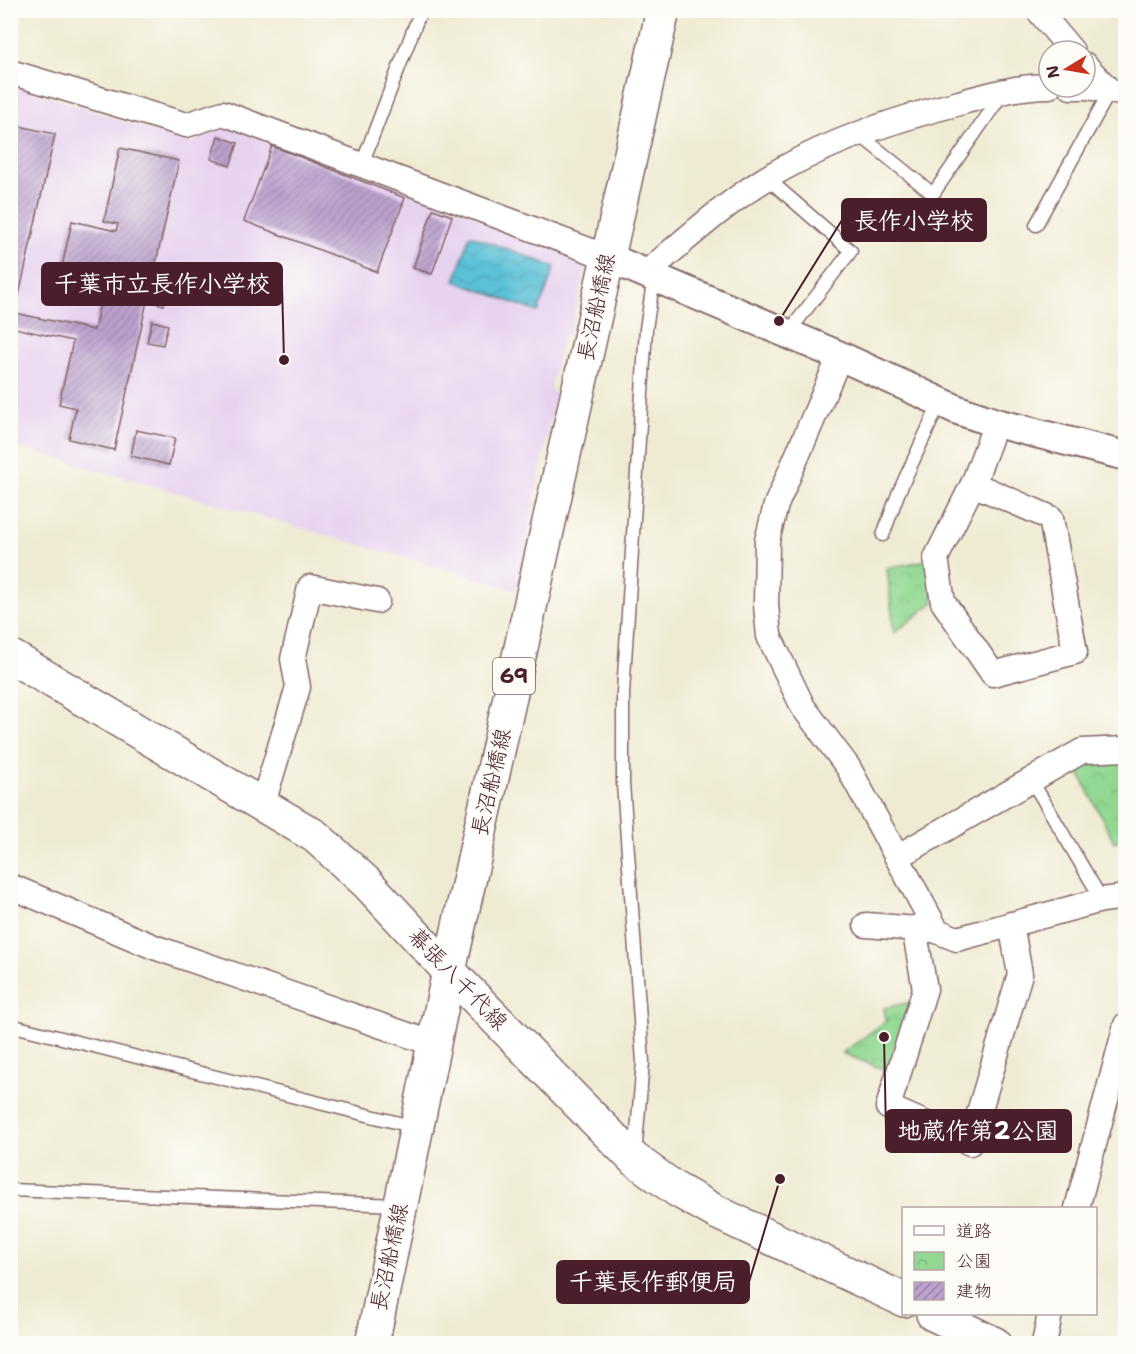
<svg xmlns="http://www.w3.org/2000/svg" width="1136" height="1354" viewBox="0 0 1136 1354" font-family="'Shantell Sans','Klee One',sans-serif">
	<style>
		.built { fill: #e7d2ef }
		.park { fill: url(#park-crowns); stroke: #6e7c5e; stroke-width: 1.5 }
		.water { fill: url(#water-waves); stroke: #527081; stroke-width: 1.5 }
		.building { fill: url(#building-hatch) }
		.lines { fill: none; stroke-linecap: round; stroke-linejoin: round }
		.service-casing { stroke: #846666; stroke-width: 15 }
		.minor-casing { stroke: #846666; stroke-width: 27 }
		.tertiary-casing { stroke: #846666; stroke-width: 32 }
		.secondary-casing { stroke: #846666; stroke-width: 36 }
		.primary-casing { stroke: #846666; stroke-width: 36 }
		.service { stroke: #fff; stroke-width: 12 }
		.minor { stroke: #fff; stroke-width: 24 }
		.tertiary { stroke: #fff; stroke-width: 28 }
		.secondary { stroke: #fff; stroke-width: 33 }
		.primary { stroke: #fff; stroke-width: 33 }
		.labels { text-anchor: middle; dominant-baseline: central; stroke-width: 4.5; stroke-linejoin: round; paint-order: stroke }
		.shield { fill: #fdfcf7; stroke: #806168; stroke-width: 1.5 }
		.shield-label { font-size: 21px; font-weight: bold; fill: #4a1f2b }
		.street-label { font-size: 22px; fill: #4a1f2b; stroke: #fdfcf7 }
		.leader { fill: none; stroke: #4a1f2b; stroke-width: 2 }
		.callout-dot { fill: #4a1f2b; stroke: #fdfcf7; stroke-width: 2 }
		.callout { fill: #4a1f2b; stroke: #4a1f2b; stroke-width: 2 }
		.callout-label { font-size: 24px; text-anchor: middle; font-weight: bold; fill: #fff }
	</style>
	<defs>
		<pattern id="park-crowns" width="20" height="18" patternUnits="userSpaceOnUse" patternTransform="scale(1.5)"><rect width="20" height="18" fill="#92d892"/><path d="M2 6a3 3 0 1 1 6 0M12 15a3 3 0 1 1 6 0" fill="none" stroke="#7fb97e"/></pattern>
		<pattern id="water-waves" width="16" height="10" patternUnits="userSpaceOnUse" patternTransform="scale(1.5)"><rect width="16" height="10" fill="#5ac1d7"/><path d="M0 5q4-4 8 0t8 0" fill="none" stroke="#50a5b9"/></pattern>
		<pattern id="building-hatch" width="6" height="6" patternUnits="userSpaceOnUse" patternTransform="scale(1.5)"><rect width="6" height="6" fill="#bba1ce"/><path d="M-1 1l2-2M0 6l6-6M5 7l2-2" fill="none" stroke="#9a83a7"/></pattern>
	</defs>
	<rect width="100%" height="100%" fill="#fdfcf7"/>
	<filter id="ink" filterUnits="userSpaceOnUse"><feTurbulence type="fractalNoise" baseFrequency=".0167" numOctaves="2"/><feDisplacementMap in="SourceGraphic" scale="12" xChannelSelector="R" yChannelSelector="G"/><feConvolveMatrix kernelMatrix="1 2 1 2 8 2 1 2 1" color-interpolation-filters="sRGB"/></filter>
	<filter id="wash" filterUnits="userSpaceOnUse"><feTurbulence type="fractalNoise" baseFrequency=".008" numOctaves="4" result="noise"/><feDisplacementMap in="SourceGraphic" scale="24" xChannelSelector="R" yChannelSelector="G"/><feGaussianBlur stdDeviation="1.35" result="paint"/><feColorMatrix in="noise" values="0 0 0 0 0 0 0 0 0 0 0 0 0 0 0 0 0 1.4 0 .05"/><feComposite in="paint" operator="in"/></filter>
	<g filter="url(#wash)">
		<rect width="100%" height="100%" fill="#efebd3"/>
		<!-- built -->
		<polygon class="built" points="10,84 190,143 219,128 243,128 583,256 587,266 569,334 563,335 551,387 551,389 556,393 517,590 11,445"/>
		<!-- park -->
		<g class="park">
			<polygon points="928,560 934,602 894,633 887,568"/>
			<polygon points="1125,760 1125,837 1114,842 1074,763"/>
			<polygon points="916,1001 893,1073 842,1053 886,1021 884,1008"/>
		</g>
		<!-- water -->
		<polygon class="water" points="470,235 555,267 538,312 455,281"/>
		<g id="blocks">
			<!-- building -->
			<g class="building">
				<polygon points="10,124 55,134 15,313 94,330 101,299 57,289 72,221 116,231 118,224 104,221 120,148 179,161 154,271 171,275 164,305 147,301 114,450 69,439 76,408 59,404 73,341 10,327"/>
				<polygon points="218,136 238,143 230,166 211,159"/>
				<polygon points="272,146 405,198 377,272 244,221"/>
				<polygon points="433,209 452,216 432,274 413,268"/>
				<polygon points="152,321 168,325 163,345 147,342"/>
				<polygon points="136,430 175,438 169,465 131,456"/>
			</g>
		</g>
	</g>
	<g filter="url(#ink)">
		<use href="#blocks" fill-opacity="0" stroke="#846666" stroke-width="1.5"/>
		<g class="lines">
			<!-- service casing -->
			<g class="service-casing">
				<g id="service">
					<polyline points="860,135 933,194 1003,93"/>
					<polyline points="362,164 421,10"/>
					<polyline points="768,179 851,251 788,333"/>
					<polyline points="1036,225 1110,91"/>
					<polyline points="883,535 898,494 940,402"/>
					<polyline points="1032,781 1102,900"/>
					<polyline points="10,1025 415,1127"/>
					<polyline points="635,1155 643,1062 623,783 623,693 646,329 654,277"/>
					<polyline points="10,1190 399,1205"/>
					<polyline points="251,1344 262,1344"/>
				</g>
			</g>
			<!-- minor casing -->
			<g class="minor-casing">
				<g id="minor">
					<polyline points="1038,10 1072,51"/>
					<polyline points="1085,65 1110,91"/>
					<polyline points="10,72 186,125 223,113 607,257"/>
					<polyline points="1071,87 1088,87 1126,94"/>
					<path d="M646 273C690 236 733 196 784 168 838 138 900 118 959 103 988 95 1019 86 1049 86"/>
					<polyline points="840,356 776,505 767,541 766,605 769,636 803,707 848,767 937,931 957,939 1102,900 1126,897"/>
					<polyline points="973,484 1051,518 1075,652 993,674 943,602 936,558 973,484 996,423"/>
					<polyline points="263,803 298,687 293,659 310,587 377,601"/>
					<polyline points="897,857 1082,751 1126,749"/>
					<polyline points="10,886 154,947 434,1044"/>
					<polyline points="866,925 930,930"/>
					<polyline points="914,928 925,989 888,1107 970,1143 1020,974 1011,924"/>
					<polyline points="1077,1208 1126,1025"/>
					<polyline points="1044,1344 1050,1314"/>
				</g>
			</g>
			<!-- tertiary casing -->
			<g class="tertiary-casing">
				<polyline id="tertiary" points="607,257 840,356 958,410 996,423 1126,456"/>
			</g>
			<!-- secondary casing -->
			<g class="secondary-casing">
				<g id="secondary">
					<polyline points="10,656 315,836 367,883 449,971 579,1104 634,1159 677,1190 718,1213 904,1300"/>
					<polyline points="933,1314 995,1344"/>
				</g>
			</g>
			<!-- primary casing -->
			<g class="primary-casing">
				<polyline id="primary" points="372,1344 449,971 663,10"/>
			</g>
			<!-- service -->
			<use href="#service" class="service"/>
			<!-- minor -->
			<use href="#minor" class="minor"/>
			<!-- tertiary -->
			<use href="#tertiary" class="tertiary"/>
			<!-- secondary -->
			<use href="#secondary" class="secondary"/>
			<!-- primary -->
			<use href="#primary" class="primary"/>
		</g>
	</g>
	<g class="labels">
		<!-- shield labels -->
		<rect class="shield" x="493" y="658" width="42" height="36" rx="4.5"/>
		<g class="shield-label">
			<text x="514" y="676">69</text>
		</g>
		<!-- street labels -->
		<g class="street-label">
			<text transform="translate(596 307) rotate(-78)">長沼船橋線</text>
			<text transform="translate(491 782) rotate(-77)">長沼船橋線</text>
			<text transform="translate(458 979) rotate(46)">幕張八千代線</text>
			<text transform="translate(389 1257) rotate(-78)">長沼船橋線</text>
		</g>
	</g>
	<!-- callouts -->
	<path class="leader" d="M779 321L842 220M284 360L282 284M884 1037L886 1131M780 1179L749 1282"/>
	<g class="callout-dot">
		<circle cx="779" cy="321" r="6"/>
		<circle cx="284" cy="360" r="6"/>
		<circle cx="884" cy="1037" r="6"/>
		<circle cx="780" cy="1179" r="6"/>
	</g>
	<g class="callout">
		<rect x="842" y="199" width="144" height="42" rx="6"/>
		<rect x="42" y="263" width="240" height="42" rx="6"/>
		<rect x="886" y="1110" width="185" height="42" rx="6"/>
		<rect x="557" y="1261" width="192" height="42" rx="6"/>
	</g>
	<g class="callout-label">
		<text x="914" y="229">長作小学校</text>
		<text x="162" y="292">千葉市立長作小学校</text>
		<text x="978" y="1139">地蔵作第2公園</text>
		<text x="653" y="1290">千葉長作郵便局</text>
	</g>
	<!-- margin -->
	<rect width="1136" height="1354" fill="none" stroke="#fdfcf7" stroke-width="36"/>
	<!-- legend -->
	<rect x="902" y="1207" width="195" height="108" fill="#fdfcf7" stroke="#b5a4a5" stroke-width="1.5"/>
	<rect x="914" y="1226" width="30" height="9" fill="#ffffff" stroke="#b5a4a5" stroke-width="1.5"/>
	<text x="956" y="1237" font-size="18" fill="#4a1f2b">道路</text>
	<rect x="914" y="1252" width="30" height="18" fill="url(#park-crowns)" stroke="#b5a4a5" stroke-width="1.5"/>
	<text x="956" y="1267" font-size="18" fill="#4a1f2b">公園</text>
	<rect x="914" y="1282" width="30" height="18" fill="url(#building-hatch)" stroke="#b5a4a5" stroke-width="1.5"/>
	<text x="956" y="1297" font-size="18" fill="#4a1f2b">建物</text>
	<!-- north arrow -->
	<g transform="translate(1067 69) rotate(259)"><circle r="28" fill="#fdfcf7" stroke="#b5a4a5" stroke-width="1.5"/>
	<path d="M0-4.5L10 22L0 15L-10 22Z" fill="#c8321e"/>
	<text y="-9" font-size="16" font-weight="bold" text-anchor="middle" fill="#4a1f2b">N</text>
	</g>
</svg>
